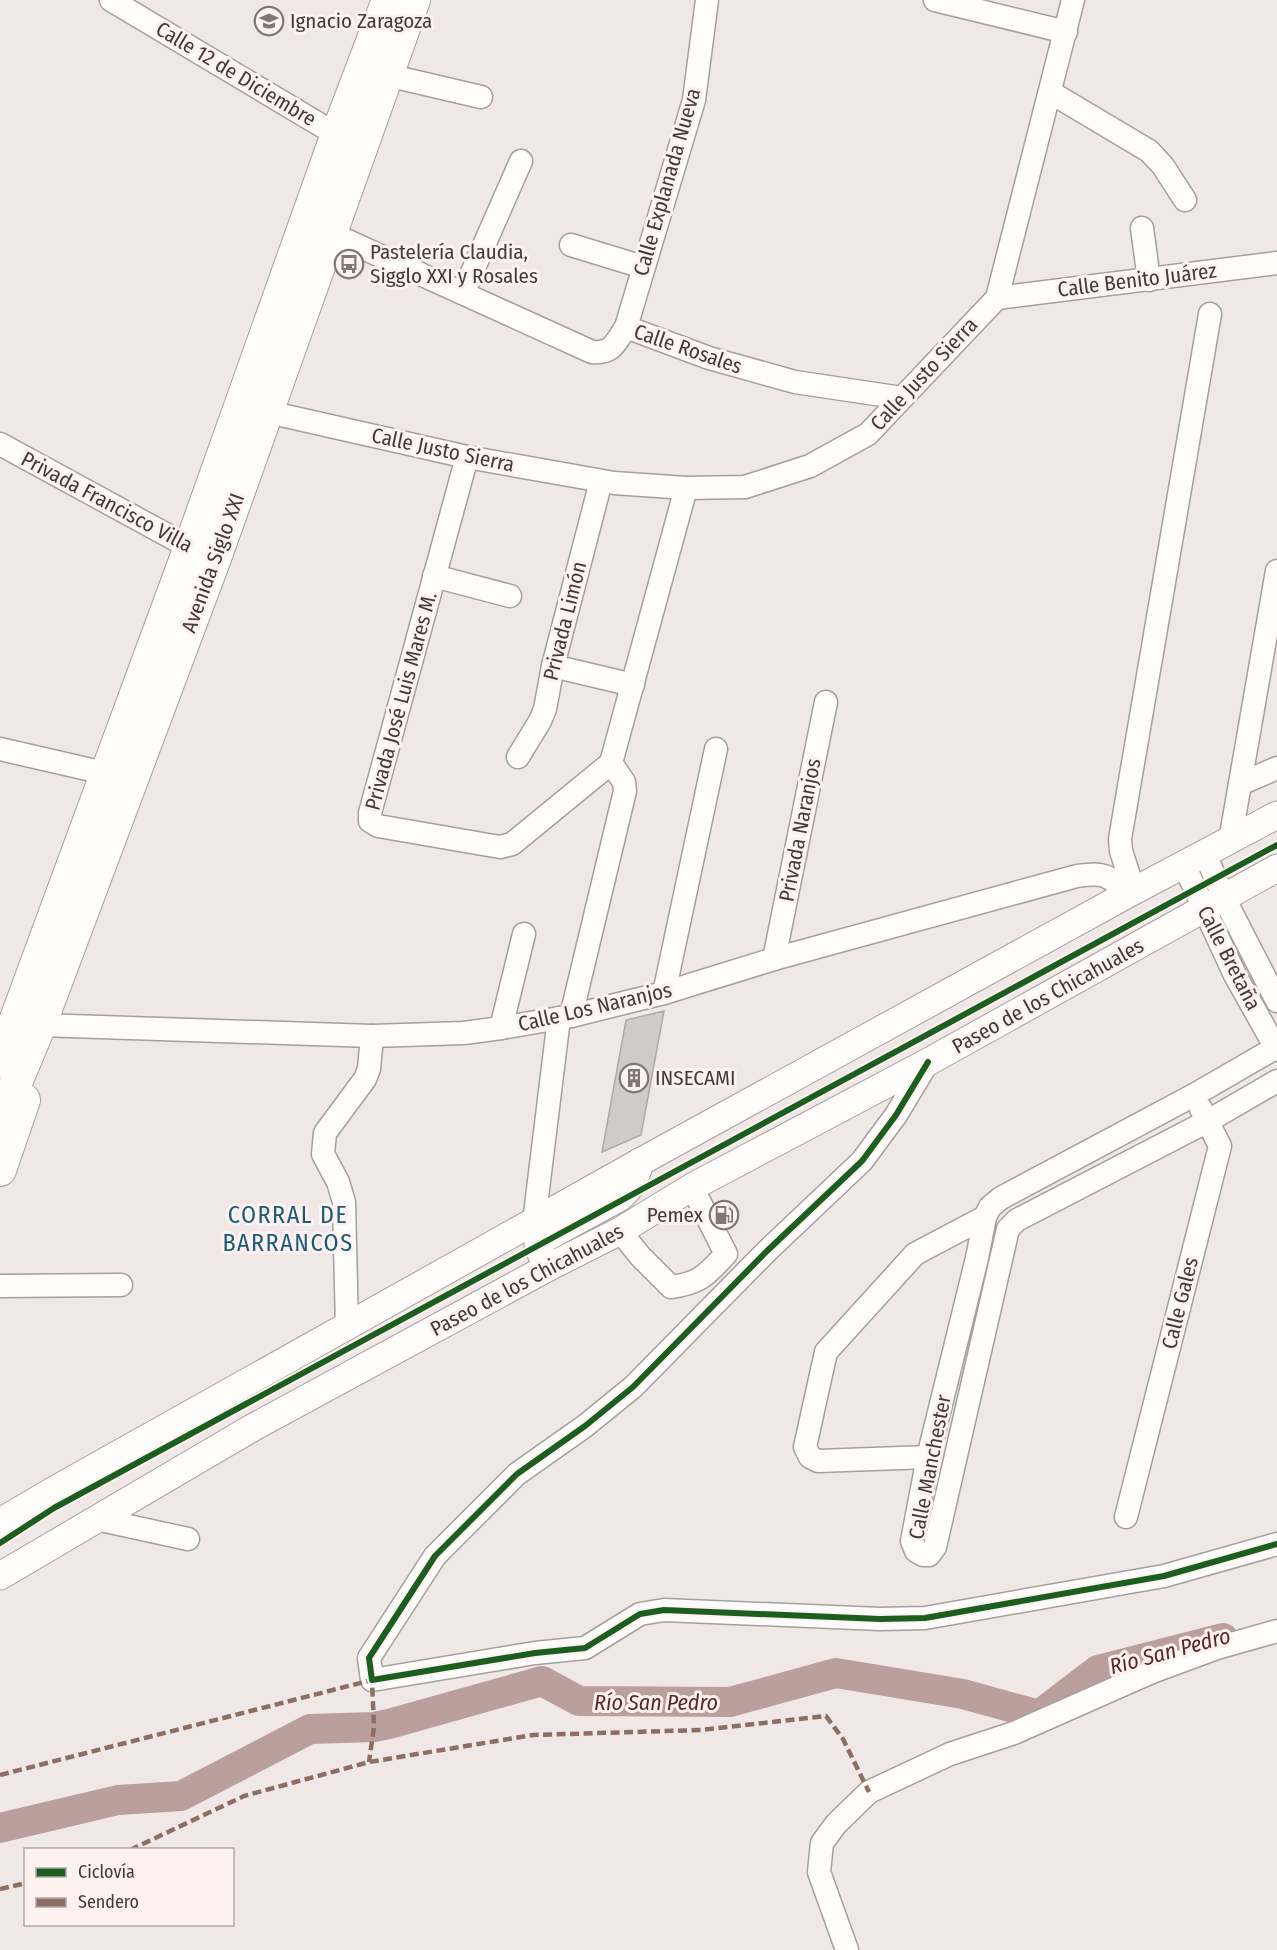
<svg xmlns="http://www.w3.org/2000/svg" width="1277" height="1950" viewBox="0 0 1277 1950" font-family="'Fira Sans Condensed',sans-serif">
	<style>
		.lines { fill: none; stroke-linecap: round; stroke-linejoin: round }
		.river { stroke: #ba9f9d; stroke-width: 30 }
		.building { fill: #d0cac9; stroke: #afa9a8; stroke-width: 1.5 }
		.minor-casing { stroke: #a59f9e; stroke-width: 25 }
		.major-casing { stroke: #a59f9e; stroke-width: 29 }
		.highway-casing { stroke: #a59f9e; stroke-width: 34 }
		.minor { stroke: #fdfcfb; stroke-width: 22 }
		.major { stroke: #fdfcfb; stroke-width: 27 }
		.highway { stroke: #fdfcfb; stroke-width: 32 }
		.quiet { stroke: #8d6e63; stroke-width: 4.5; stroke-dasharray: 9 4.5; stroke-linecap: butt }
		.cycleway-casing { stroke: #fef2f1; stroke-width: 10 }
		.cycleway { stroke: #1b5e20; stroke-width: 6 }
		.labels { text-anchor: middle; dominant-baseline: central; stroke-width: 6; stroke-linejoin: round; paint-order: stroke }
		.poi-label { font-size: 21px; fill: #413b3b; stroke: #fef2f1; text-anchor: start }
		.street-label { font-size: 21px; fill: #413b3b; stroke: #fef2f1 }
		.water-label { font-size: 22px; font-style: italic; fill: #582726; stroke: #fef2f1 }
		.quarter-label { font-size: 24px; letter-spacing: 1.5px; fill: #195b79; stroke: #fef2f1 }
	</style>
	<rect width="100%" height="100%" fill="#f0e8e6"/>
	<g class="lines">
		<!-- river -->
		<polyline class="river" points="0,1828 118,1800 181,1796 310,1729 374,1727 389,1724 542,1681 579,1701 730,1702 836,1673 963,1694 1039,1715 1098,1670 1223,1638"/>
	</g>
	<!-- building -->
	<polygon class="building" points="664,1011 641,1135 602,1152 626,1020"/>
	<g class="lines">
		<!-- minor casing -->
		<g class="minor-casing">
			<g id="minor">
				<polyline points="111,0 349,142"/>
				<polyline points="935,0 1066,32"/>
				<polyline points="387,75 481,97"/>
				<polyline points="1050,92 1149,151 1163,166 1185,200"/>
				<polyline points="1142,228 1149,280"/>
				<path d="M330 233 592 352C613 354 615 343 626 327L694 100 707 0"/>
				<polyline points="571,245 643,267"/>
				<polyline points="463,293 521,161"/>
				<polyline points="997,298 1277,263"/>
				<polyline points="626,327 709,358 795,382 902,398"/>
				<polyline points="268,412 467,457 614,483 686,488 745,487 810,466 868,434 997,298 1073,0"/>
				<polyline points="0,444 202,554"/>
				<polyline points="467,457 370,813 370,821 378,826 500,847 512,844 611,763"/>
				<polyline points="434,576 510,596"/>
				<polyline points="553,666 633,685"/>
				<polyline points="0,749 122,777"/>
				<polyline points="518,757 540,721 545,709 553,666 601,481"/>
				<polyline points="611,763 686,488"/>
				<polyline points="1240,784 1277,768"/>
				<polyline points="1230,841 1277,571"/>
				<polyline points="1205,854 1224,898 1277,1001"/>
				<polyline points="1184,865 1235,975 1277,1050"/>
				<polyline points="1134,891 1121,851 1120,839 1210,314"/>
				<polyline points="774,959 826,702"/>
				<polyline points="664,993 716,749"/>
				<polyline points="571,1016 625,791 624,782 611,763"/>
				<path d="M40 1025 372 1036 464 1033 501 1028 571 1016 664 993 774 959 1077 876C1105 872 1108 875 1128 894"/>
				<polyline points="501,1028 524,934"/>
				<polyline points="1277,1047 1194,1095 1001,1198 990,1207 985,1217 977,1258 928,1457 912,1541 916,1551 923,1555 929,1555 935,1547 1008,1229 1017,1220 1208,1121 1277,1081"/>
				<polyline points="928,1062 896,1115 862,1161 767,1251 633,1387 585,1426 517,1474 435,1556 369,1658 372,1680 535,1653 585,1648 640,1614 664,1610 880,1619 925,1618 1164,1576 1277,1544"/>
				<polyline points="534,1222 559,1018"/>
				<path d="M620 1231 640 1256 671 1287C701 1283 706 1275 726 1254L692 1187"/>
				<polyline points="0,1286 121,1285"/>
				<polyline points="347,1328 344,1202 338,1182 323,1154 325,1133 365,1079 369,1069 372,1036"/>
				<polyline points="928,1457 818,1461 810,1457 805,1447 826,1352 915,1254 985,1217"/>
				<polyline points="1126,1517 1220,1146 1201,1109"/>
				<polyline points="96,1519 188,1539"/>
				<polyline points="847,1950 819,1872 822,1843 836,1824 869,1792 950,1754 1014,1733 1152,1672 1217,1648 1277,1631"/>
			</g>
		</g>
		<!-- major casing -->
		<g class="major-casing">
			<g id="major">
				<path d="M547 1268 538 1246V1242L619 1198C632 1188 636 1177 640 1162"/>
				<polyline points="0,1522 58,1488 640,1162 1128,894 1277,815"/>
				<polyline points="0,1576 252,1428 547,1268 620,1231 692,1187 928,1062 1277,868"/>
			</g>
		</g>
		<!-- highway casing -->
		<g class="highway-casing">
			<g id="highway">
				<polyline points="0,1062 190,547 337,134 388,0"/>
				<polyline points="0,1121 40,1025 214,561 414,0"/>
				<polyline points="0,1170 24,1100"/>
				<polyline points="0,1522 1,1522"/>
			</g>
		</g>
		<!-- minor -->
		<use href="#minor" class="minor"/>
		<!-- major -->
		<use href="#major" class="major"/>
		<!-- highway -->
		<use href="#highway" class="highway"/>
		<!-- quiet -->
		<g class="quiet">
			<polyline points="0,1775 372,1680 374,1727 369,1762"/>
			<polyline points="130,1850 244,1796 369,1762 533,1735 701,1730 826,1716 843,1739 869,1792"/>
			<polyline points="0,1889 26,1883"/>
		</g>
		<!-- cycleway casing -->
		<g class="cycleway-casing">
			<g id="cycleway">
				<polyline points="928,1062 896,1115 862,1161 767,1251 633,1387 585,1426 517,1474 435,1556 369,1658 372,1680 535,1653 585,1648 640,1614 664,1610 880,1619 925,1618 1164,1576 1277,1544"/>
				<polyline points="0,1543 54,1508 1277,845"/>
			</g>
		</g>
		<!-- cycleway -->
		<use href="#cycleway" class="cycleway"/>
	</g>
	<!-- icons -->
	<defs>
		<g id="school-ring" transform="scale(1.5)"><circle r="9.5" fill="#fef2f1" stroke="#7e7877" stroke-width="1.5"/><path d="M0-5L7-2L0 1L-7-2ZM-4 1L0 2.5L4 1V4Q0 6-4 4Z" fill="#7e7877"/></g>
		<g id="bus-ring" transform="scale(1.5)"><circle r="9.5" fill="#fef2f1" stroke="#7e7877" stroke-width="1.5"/><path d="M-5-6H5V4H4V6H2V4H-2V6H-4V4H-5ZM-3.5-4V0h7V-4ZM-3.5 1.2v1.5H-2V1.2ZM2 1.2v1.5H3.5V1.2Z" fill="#7e7877"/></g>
		<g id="building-ring" transform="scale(1.5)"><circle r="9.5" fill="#fef2f1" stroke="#7e7877" stroke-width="1.5"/><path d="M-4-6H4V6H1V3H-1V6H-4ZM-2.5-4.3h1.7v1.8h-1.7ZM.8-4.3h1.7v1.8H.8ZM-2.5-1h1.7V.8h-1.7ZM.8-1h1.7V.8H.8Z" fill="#7e7877"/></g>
		<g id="fuel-ring" transform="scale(1.5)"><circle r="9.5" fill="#fef2f1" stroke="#7e7877" stroke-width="1.5"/><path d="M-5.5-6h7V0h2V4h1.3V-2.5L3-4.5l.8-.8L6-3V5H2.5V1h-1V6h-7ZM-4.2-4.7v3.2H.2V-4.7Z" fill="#7e7877"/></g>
	</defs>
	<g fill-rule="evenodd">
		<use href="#school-ring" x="269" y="21"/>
		<use href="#bus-ring" x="349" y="264"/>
		<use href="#building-ring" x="634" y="1078"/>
		<use href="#fuel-ring" x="724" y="1215"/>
	</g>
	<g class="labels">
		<!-- poi labels -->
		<g class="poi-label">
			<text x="290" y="21">Ignacio Zaragoza</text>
			<text x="370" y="252">Pastelería Claudia,<tspan x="370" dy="24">Sigglo XXI y Rosales</tspan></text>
			<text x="655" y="1078">INSECAMI</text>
			<text x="703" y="1215" text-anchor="end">Pemex</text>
		</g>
		<!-- street labels -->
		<g class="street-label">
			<text transform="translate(236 74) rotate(31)">Calle 12 de Diciembre</text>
			<text transform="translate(667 182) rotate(-74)">Calle Explanada Nueva</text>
			<text transform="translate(1137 280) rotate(-7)">Calle Benito Juárez</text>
			<text transform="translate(688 349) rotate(19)">Calle Rosales</text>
			<text transform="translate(924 374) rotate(-47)">Calle Justo Sierra</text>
			<text transform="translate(443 450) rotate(12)">Calle Justo Sierra</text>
			<text transform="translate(107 502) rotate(28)">Privada Francisco Villa</text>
			<text transform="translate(213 563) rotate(-70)">Avenida Siglo XXI</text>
			<text transform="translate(565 621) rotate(-76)">Privada Limón</text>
			<text transform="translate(401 701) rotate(-75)">Privada José Luis Mares M.</text>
			<text transform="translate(800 830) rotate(-79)">Privada Naranjos</text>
			<text transform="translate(1229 958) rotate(63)">Calle Bretaña</text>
			<text transform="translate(1048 996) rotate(-29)">Paseo de los Chicahuales</text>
			<text transform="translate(595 1007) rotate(-13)">Calle Los Naranjos</text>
			<text transform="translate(527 1280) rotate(-28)">Paseo de los Chicahuales</text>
			<text transform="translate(1180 1303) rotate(-76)">Calle Gales</text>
			<text transform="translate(930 1467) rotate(-79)">Calle Manchester</text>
		</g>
		<!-- water labels -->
		<g class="water-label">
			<text transform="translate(1170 1651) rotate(-15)">Río San Pedro</text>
			<text x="656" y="1702">Río San Pedro</text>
		</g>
		<!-- quarter labels -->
		<g class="quarter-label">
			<text x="288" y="1215">CORRAL DE<tspan x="288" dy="28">BARRANCOS</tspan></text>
		</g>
	</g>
	<!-- legend -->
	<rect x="24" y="1848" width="210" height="78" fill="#fef2f1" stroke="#b2a9a8" stroke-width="1.5"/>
	<rect x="36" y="1868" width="30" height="9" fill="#1b5e20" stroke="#b2a9a8" stroke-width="1.5"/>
	<text x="78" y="1878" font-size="18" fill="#413b3b">Ciclovía</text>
	<rect x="36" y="1898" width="30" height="9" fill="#8d6e63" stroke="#b2a9a8" stroke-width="1.5"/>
	<text x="78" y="1908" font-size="18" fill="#413b3b">Sendero</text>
</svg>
